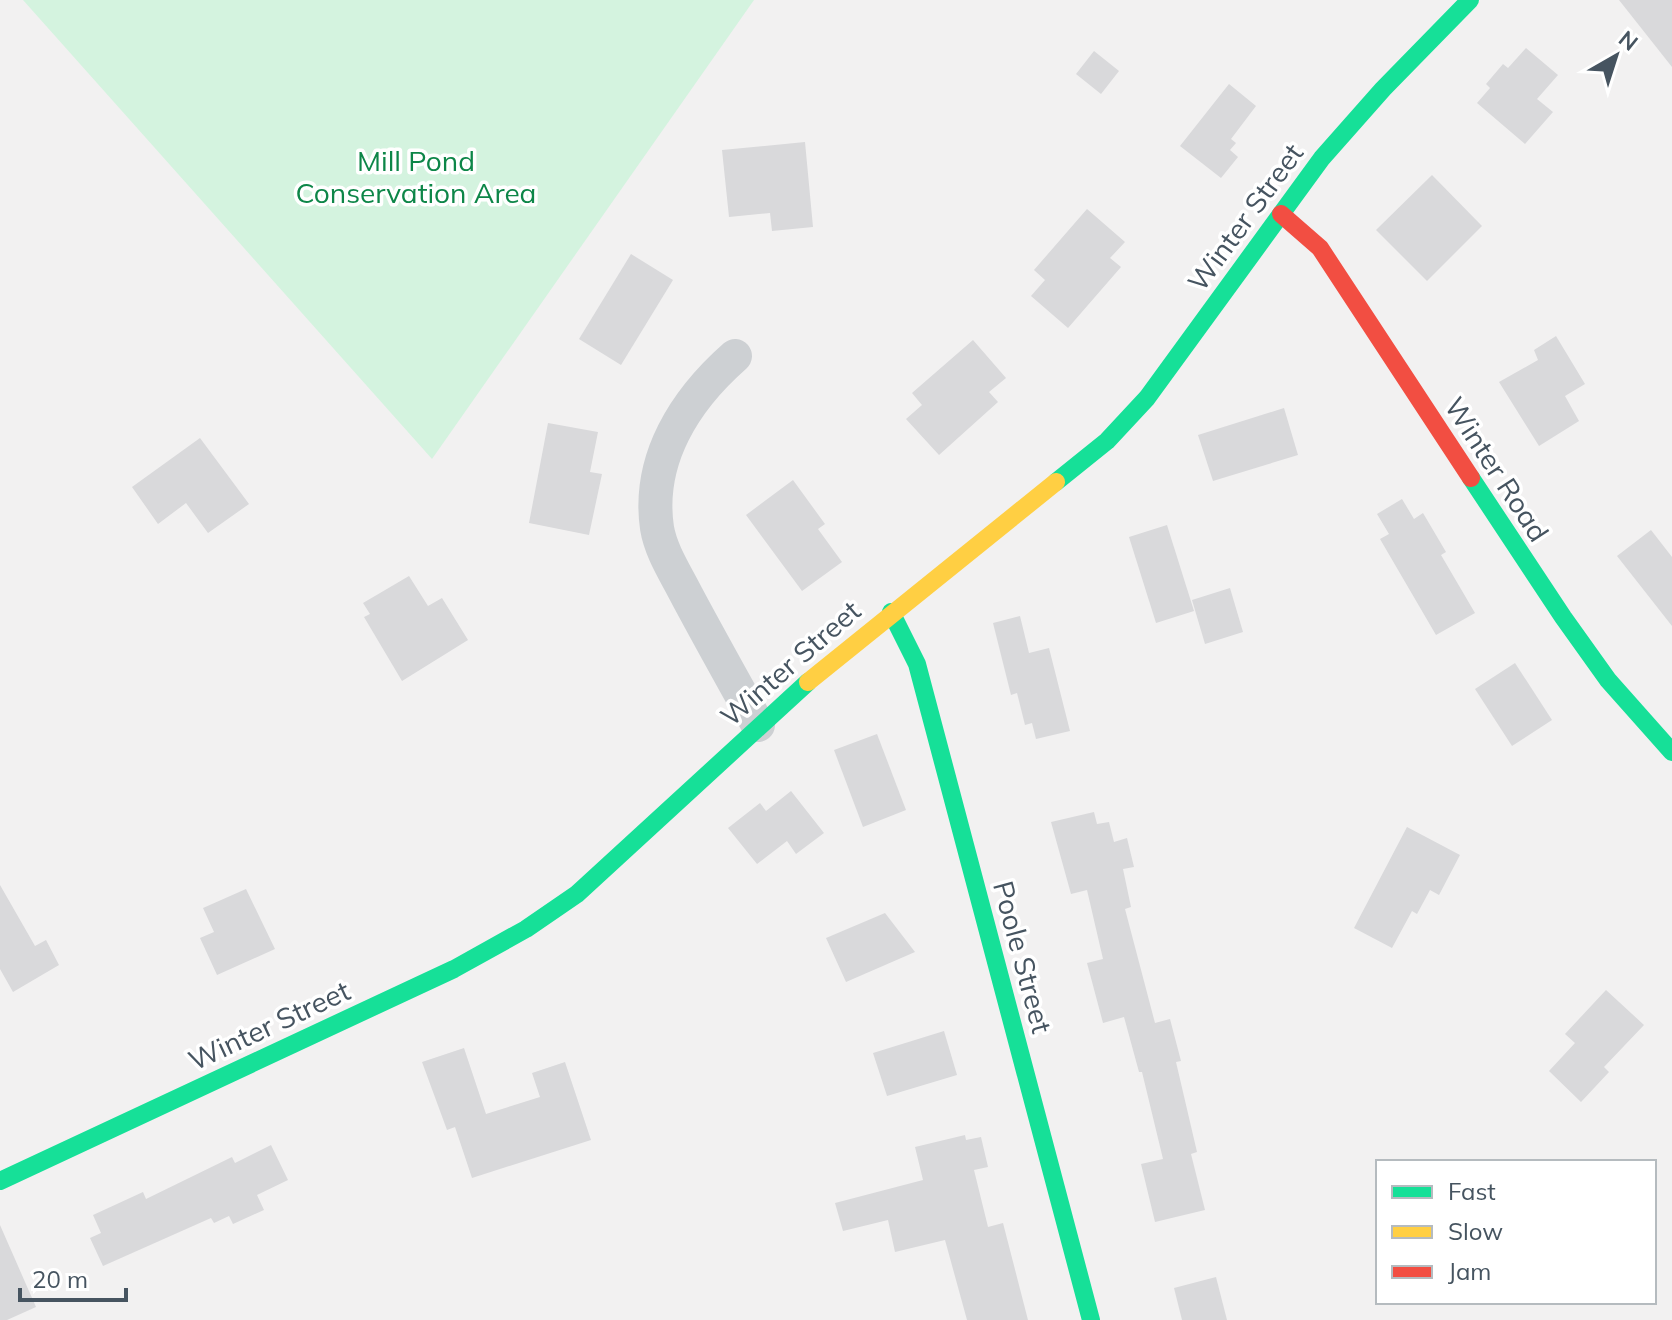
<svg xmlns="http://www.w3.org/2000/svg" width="1672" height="1320" viewBox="0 0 1672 1320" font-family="Mulish,sans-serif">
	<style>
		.green { fill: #d4f3df }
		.building { fill: #d9d9db }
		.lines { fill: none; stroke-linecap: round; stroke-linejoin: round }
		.street { stroke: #cdd0d3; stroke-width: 34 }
		.fast { stroke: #16e098; stroke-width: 18 }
		.slow { stroke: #ffcf43; stroke-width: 18 }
		.jam { stroke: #f24e42; stroke-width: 18 }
		.labels { text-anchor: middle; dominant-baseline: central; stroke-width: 7; stroke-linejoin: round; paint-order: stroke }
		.park-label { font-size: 28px; fill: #0d8648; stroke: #fff }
		.street-label { font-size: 28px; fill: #465460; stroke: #fff }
	</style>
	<rect width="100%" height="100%" fill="#f2f1f1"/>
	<!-- green -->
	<polygon class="green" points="23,0 754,0 432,459"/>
	<!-- building -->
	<g class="building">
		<polygon points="1619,0 1672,0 1672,67"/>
		<polygon points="1526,48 1558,75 1537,99 1553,112 1525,144 1477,103 1490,88 1486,84 1503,64 1508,68"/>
		<polygon points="1094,51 1119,71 1101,94 1076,74"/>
		<polygon points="1229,84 1256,106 1231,139 1236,143 1230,150 1238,157 1221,178 1180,146"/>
		<polygon points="805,142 813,227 772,231 770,213 729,217 722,150"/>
		<polygon points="1432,175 1482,226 1427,281 1376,230"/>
		<polygon points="1087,209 1125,242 1110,258 1121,267 1068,328 1031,296 1045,280 1034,270"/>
		<polygon points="631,254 673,280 621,365 579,339"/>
		<polygon points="1556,336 1585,384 1565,396 1579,421 1539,446 1499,382 1538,360 1534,350"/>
		<polygon points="973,340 1006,378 989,392 998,402 939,455 906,419 922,405 912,393"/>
		<polygon points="1284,408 1298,455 1213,481 1198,435"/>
		<polygon points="548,423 598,432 590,472 602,474 589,535 529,523"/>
		<polygon points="200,438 249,504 208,533 186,503 158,524 132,487"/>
		<polygon points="793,480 825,524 818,529 842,562 802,591 746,515"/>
		<polygon points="1402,499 1414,519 1423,513 1446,552 1441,555 1475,613 1436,635 1380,539 1389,534 1377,514"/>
		<polygon points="1167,525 1194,611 1156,623 1129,537"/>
		<polygon points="1651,530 1672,557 1672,626 1617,556"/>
		<polygon points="409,576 428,606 442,598 468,640 402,681 364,617 370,614 363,603"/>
		<polygon points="1230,588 1243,632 1205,644 1192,600"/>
		<polygon points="1020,616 1029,653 1049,648 1070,731 1036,739 1032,723 1025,725 1017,693 1011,695 993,623"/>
		<polygon points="1515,663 1552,720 1512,746 1475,689"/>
		<polygon points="877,734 906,810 863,827 834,750"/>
		<polygon points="791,791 824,833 796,854 787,841 757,864 728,828 760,803 766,811"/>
		<polygon points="1094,812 1097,824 1109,822 1114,842 1127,838 1134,867 1123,869 1131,907 1125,909 1155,1023 1170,1019 1181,1061 1176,1062 1197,1152 1191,1154 1205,1210 1155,1222 1141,1164 1163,1159 1142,1072 1139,1072 1124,1017 1103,1023 1087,963 1103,959 1087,890 1071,894 1051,822"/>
		<polygon points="1407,827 1460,855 1439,895 1430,890 1417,914 1412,911 1392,948 1354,928"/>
		<polygon points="0,885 35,946 46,940 59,965 13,992 0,969"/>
		<polygon points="246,889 275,949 217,975 200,938 214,932 203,908"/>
		<polygon points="885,913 915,952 846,982 826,938"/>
		<polygon points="1606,990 1644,1025 1604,1067 1609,1072 1581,1102 1549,1071 1575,1043 1565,1034"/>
		<polygon points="944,1031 957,1075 887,1096 873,1053"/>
		<polygon points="464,1048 486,1114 540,1097 532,1073 565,1062 591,1140 472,1178 455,1127 447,1130 422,1062"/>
		<polygon points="965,1135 966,1140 981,1137 988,1167 974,1170 988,1227 1003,1223 1028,1320 967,1320 945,1240 895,1252 888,1220 843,1231 835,1203 923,1180 915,1147"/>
		<polygon points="271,1145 288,1180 257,1195 264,1210 233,1224 229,1216 214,1223 211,1218 103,1266 90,1238 101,1233 93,1215 143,1192 146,1199 232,1157 235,1163"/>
		<polygon points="0,1225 36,1307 7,1320 0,1320"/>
		<polygon points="1216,1277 1227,1320 1182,1320 1174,1288"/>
	</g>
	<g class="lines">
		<!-- street -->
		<path class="street" d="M735 356C685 400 647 459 657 528 661 552 676 574 687 596 710 639 734 682 758 725"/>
		<!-- fast -->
		<g class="fast">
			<polyline points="1471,478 1563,617 1608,680 1672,752"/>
			<polyline points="1056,482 1107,441 1147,398 1322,158 1383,89 1470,0"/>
			<polyline points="891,612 917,664 1091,1320"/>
			<polyline points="0,1181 454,969 526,929 577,894 808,682"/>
		</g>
		<!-- slow -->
		<polyline class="slow" points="808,682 1056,482"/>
		<!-- jam -->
		<polyline class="jam" points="1281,214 1320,248 1471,478"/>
	</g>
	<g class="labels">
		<!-- park labels -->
		<g class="park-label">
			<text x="416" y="160">Mill Pond<tspan x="416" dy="32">Conservation Area</tspan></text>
		</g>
		<!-- street labels -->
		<g class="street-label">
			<text transform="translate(1245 217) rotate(-54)">Winter Street</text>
			<text transform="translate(1497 469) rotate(57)">Winter Road</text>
			<text transform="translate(790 663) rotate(-41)">Winter Street</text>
			<text transform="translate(1023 957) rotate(75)">Poole Street</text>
			<text transform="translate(269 1025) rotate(-25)">Winter Street</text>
		</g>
	</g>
	<!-- legend -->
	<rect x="1376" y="1160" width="280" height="144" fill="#ffffff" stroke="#b5bbbf" stroke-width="2"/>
	<rect x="1392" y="1186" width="40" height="12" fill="#16e098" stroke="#b5bbbf" stroke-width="2"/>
	<text x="1448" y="1200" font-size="24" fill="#465460">Fast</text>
	<rect x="1392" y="1226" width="40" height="12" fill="#ffcf43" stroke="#b5bbbf" stroke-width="2"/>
	<text x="1448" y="1240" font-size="24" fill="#465460">Slow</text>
	<rect x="1392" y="1266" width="40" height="12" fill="#f24e42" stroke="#b5bbbf" stroke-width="2"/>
	<text x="1448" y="1280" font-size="24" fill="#465460">Jam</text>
	<!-- north arrow -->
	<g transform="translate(1616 56) rotate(39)" stroke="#ffffff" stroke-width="6" paint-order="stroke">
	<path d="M0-6L14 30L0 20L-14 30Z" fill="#465460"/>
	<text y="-12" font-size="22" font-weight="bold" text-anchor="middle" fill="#465460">N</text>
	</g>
	<!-- scale -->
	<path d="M20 1288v12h106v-12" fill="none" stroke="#465460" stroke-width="4"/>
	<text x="32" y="1288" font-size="24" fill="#465460" stroke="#ffffff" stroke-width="6" paint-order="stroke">20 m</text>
</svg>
